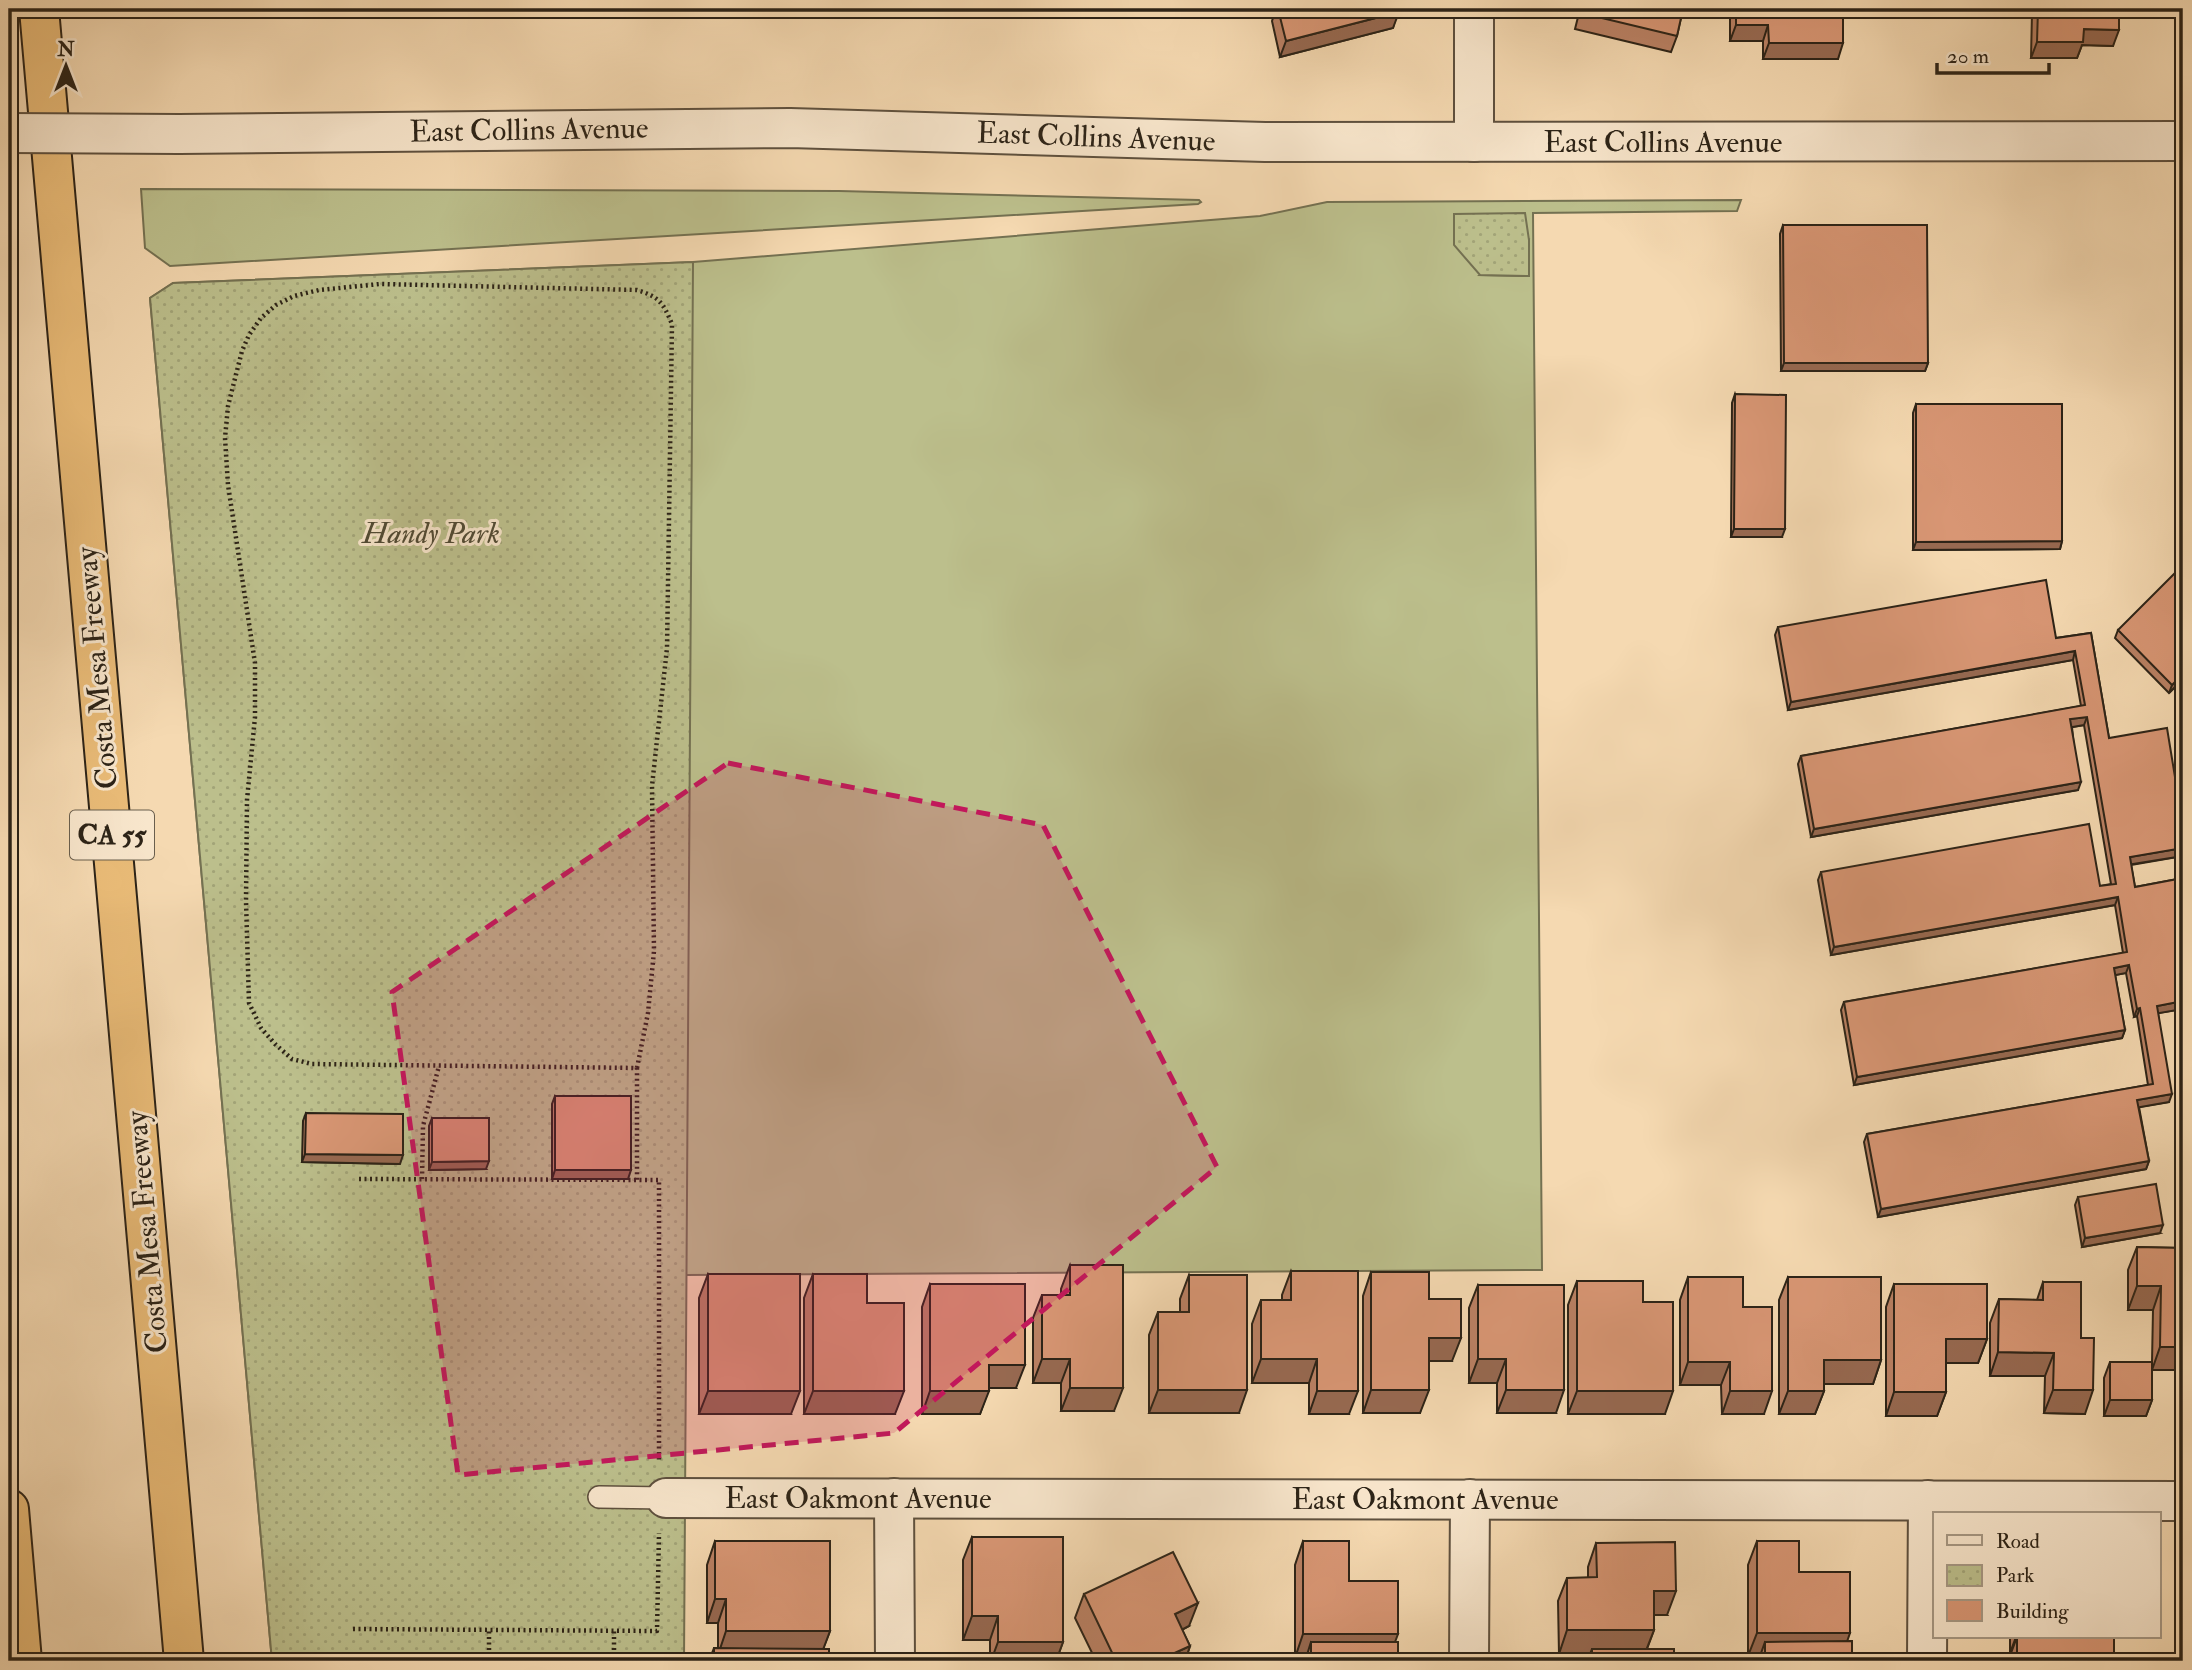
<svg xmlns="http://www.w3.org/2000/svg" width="2192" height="1670" viewBox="0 0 2192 1670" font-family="'IM FELL Double Pica',serif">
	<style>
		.grass { fill: #bcbf8c; stroke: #747152; stroke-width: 2; fill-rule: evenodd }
		.park { fill: url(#park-dots); stroke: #747152; stroke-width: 2 }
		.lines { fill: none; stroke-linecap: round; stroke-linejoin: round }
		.service-casing { stroke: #5e503e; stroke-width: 24 }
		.minor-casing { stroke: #5e503e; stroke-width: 42 }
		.tertiary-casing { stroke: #5e503e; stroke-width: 42 }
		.motorway-casing { stroke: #2c2317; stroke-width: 42 }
		.path { stroke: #2c2317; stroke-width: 4.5; stroke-dasharray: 2 3.5; stroke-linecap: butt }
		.service { stroke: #f8e6cc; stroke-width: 21 }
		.minor { stroke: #f8e6cc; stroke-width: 38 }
		.tertiary { stroke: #f8e6cc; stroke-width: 38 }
		.motorway { stroke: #eabc78; stroke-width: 38 }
		.tertiary-bridge-casing { stroke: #5e503e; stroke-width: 42; stroke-linecap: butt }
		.tertiary-bridge { stroke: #f8e6cc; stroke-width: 38 }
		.wall { fill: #ba8164; stroke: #2c2317; stroke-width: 2 }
		.shaded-wall { fill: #976951; stroke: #2c2317; stroke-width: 2 }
		.building { fill: #d89674; stroke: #2c2317; stroke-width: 2 }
		.marked { fill: #c2185b; fill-opacity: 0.2; stroke: #c2185b; stroke-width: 5; stroke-dasharray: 14 9; stroke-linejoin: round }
		.labels { text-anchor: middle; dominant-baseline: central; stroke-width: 6; stroke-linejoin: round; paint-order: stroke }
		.shield { fill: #f8e6cc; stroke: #695e4d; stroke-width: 2 }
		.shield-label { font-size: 28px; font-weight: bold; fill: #2c2317 }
		.street-label { font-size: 30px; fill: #2c2317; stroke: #f8e6cc }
		.park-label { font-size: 30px; font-style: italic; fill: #504a34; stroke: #f8e6cc }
	</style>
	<defs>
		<pattern id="park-dots" width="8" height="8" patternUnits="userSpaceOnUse" patternTransform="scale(1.75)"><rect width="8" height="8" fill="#bcbf8c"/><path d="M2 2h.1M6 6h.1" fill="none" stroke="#a2a478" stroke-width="1.8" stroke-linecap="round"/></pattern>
	</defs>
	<rect width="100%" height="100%" fill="#f5d9b1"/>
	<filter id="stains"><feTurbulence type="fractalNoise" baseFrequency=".00286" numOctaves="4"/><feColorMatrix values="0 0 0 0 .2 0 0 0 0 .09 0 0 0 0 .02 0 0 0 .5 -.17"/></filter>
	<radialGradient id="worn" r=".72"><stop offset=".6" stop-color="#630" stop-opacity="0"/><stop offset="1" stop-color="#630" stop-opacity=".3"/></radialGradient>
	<!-- grass -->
	<g class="grass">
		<polygon points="141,189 839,191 1199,200 1201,202 1198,204 170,266 145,248"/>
		<path d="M1741 200 1737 211 1533 213 1542 1270 686 1275 272 1661 150 298 173 283 693 262 1260 216 1327 202ZM1529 240 1528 276 1480 275Z"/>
	</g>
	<!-- park -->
	<g class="park">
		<polygon points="1525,213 1529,240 1529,276 1480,275 1454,245 1454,214"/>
		<polygon points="693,262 684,1661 272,1661 150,298 173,283"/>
	</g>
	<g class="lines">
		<!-- service casing -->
		<g class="service-casing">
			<polyline id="service" points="599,1497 666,1498"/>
		</g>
		<!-- minor casing -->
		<g class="minor-casing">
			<g id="minor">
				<polyline points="1474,9 1474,142"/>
				<polyline points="666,1498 2183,1501"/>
				<polyline points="894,1498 895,1661"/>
				<polyline points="1469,1661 1470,1499"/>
				<polyline points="1927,1661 1928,1500"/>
			</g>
		</g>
		<!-- tertiary casing -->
		<g class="tertiary-casing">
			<polyline id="tertiary" points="179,134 790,128 1265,142 2183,141"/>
		</g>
		<!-- motorway casing -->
		<g class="motorway-casing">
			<g id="motorway">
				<polyline points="39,9 184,1661"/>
				<polyline points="9,1509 22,1661"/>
			</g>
		</g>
		<!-- path -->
		<g class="path">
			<path d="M637 1068 648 1013 654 951 652 786 667 648 672 324C663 303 660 297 637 290L380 284 319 290 294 296 276 305 261 318 249 335 242 351 228 406 225 438 228 485 255 663V717L247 800 246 901 249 1003 261 1028 275 1044 292 1059 312 1064 637 1068V1180"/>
			<polyline points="359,1179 659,1180 659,1462"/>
			<polyline points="422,1179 423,1126 439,1066"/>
			<polyline points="353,1629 657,1631 659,1533"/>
			<polyline points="489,1661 489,1630"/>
			<polyline points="614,1661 614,1631"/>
		</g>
		<!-- service -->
		<use href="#service" class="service"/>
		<!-- minor -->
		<use href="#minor" class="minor"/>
		<!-- tertiary -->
		<use href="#tertiary" class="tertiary"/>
		<!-- motorway -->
		<use href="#motorway" class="motorway"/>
		<!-- tertiary-bridge casing -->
		<g class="tertiary-bridge-casing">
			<polyline id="tertiary-bridge" points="9,133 179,134"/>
		</g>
		<!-- tertiary-bridge -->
		<use href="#tertiary-bridge" class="tertiary-bridge"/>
	</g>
	<!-- wall -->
	<g class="wall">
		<polygon points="1276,9 1398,9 1393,28 1280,57 1272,21"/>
		<polygon points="1580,9 1683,9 1677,36 1671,52 1575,29"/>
		<polygon points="1730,9 1843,9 1838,59 1763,59 1763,41 1730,41"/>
		<polygon points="2033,9 2119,9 2113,46 2082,45 2077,58 2031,58 2032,13"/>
		<polygon points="1783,225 1928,363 1925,371 1781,371 1780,234"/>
		<polygon points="1735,394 1782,537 1731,537 1732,403"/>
		<polygon points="1916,404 2062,541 2060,549 1913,550 1913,413"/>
		<polygon points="1778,627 2056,638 2091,633 2109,738 2183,856 2131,865 2135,887 2183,878 2183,1009 2158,1013 2169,1102 2139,1107 2149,1161 2146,1169 1878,1217 1864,1142 1867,1134 2148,1085 2137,1016 2134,1017 2126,973 2115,975 2125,1030 2122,1038 1854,1085 1841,1010 1844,1002 2123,953 2115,905 1831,955 1818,880 1821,872 2100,886 2111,884 2084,725 2072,727 2078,790 1811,837 1798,764 1801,756 2081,706 2073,660 1788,710 1775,635"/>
		<polygon points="2118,630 2183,679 2169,693 2115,638"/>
		<polygon points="555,1096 628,1179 552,1179 552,1104"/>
		<polygon points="306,1113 400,1164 302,1162 303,1121"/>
		<polygon points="432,1118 486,1169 429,1170 429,1126"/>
		<polygon points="2078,1197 2160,1233 2082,1247 2075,1205"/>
		<polygon points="2137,1247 2183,1248 2183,1370 2152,1370 2152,1400 2146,1416 2104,1416 2104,1378 2110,1362 2152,1362 2153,1310 2128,1310 2128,1270"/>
		<polygon points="1070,1265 1114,1411 1061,1411 1061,1383 1033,1383 1033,1318 1042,1295 1061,1295 1061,1289"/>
		<polygon points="1291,1271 1349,1414 1309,1414 1309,1383 1252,1383 1252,1324 1261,1300 1282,1300 1282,1295"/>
		<polygon points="1371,1272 1429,1299 1452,1361 1429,1361 1420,1413 1363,1413 1363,1296"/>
		<polygon points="708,1274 791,1414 699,1414 699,1298"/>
		<polygon points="813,1274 867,1303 895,1414 804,1414 804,1298"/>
		<polygon points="1189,1275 1239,1413 1149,1413 1149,1335 1158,1312 1180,1312 1180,1299"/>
		<polygon points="1688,1277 1743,1307 1764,1414 1722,1414 1721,1385 1680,1385 1680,1300"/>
		<polygon points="1788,1277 1881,1360 1873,1384 1824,1384 1824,1391 1815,1414 1779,1414 1779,1300"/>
		<polygon points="1577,1281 1643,1302 1665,1414 1568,1414 1568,1305"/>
		<polygon points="2043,1282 2081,1338 2085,1414 2044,1413 2045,1376 1990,1376 1990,1323 1999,1299 2037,1300"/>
		<polygon points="930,1284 1016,1388 989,1388 980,1414 922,1414 922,1307"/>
		<polygon points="1894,1284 1987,1339 1978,1363 1946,1363 1946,1392 1937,1416 1886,1416 1886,1307"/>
		<polygon points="1478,1285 1556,1413 1497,1413 1497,1383 1469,1383 1469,1308"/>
		<polygon points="972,1537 1063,1642 1056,1661 990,1661 990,1640 963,1640 963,1560"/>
		<polygon points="715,1541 830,1631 823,1649 829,1661 709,1661 714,1648 718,1648 718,1623 707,1623 707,1565"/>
		<polygon points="1303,1541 1349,1581 1395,1642 1398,1661 1304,1661 1306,1658 1295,1658 1295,1565"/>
		<polygon points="1757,1541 1799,1572 1847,1641 1852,1661 1758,1661 1760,1656 1748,1656 1748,1565"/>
		<polygon points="1596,1543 1667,1615 1654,1615 1654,1630 1647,1649 1674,1661 1588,1661 1590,1654 1559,1654 1558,1601 1567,1578 1588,1578 1588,1567"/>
		<polygon points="1084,1594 1189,1626 1182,1630 1190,1646 1185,1661 1096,1661 1075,1618"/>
		<polygon points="2010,1637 2114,1637 2114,1661 2008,1661 2011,1653 2010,1653"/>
	</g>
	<!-- shaded-wall -->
	<g class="shaded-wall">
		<polygon points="1399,12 1393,28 1280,57 1286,41"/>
		<polygon points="1736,25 1768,25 1763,41 1730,41"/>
		<polygon points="2084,29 2119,30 2113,46 2082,45 2077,58 2031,58 2037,42"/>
		<polygon points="1769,43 1843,43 1838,59 1763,59"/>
		<polygon points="1784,363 1928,363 1925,371 1781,371"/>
		<polygon points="1734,529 1785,529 1782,537 1731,537"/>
		<polygon points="2062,541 2060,549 1913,550 1916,542"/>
		<polygon points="2075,651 2073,660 1788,710 1791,702"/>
		<polygon points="2183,674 2183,679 2169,693 2172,685"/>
		<polygon points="2087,717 2084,725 2067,728 2070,719"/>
		<polygon points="2081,782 2078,790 1811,837 1814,829"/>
		<polygon points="2183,848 2183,856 2127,865 2130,857"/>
		<polygon points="2118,897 2115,905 1831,955 1834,947"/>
		<polygon points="2129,965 2126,973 2111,976 2114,968"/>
		<polygon points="2183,1001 2183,1009 2154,1014 2157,1006"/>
		<polygon points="2140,1008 2137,1016 2134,1017 2137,1009"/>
		<polygon points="2125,1030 2122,1038 1854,1085 1857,1077"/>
		<polygon points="2172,1094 2169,1102 2135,1108 2137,1100"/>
		<polygon points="305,1154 403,1155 400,1164 302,1162"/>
		<polygon points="489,1161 486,1169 429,1170 432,1162"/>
		<polygon points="2149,1161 2146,1169 1878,1217 1881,1209"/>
		<polygon points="555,1170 631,1170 628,1179 552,1179"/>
		<polygon points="2163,1225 2160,1233 2082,1247 2085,1238"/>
		<polygon points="2137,1286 2161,1286 2153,1310 2128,1310"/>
		<polygon points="1429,1338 1461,1338 1452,1361 1420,1361"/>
		<polygon points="1946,1339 1987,1339 1978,1363 1937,1363"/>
		<polygon points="2160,1347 2183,1347 2183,1370 2152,1370"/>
		<polygon points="1998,1352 2054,1353 2045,1376 1990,1376"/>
		<polygon points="1042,1359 1070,1359 1061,1383 1033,1383"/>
		<polygon points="1261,1359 1317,1359 1309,1383 1252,1383"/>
		<polygon points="1478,1359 1506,1359 1497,1383 1469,1383"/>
		<polygon points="1824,1360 1881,1360 1873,1384 1815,1384"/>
		<polygon points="1688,1362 1730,1362 1721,1385 1680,1385"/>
		<polygon points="989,1365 1025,1365 1016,1388 980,1388"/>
		<polygon points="1070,1388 1123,1388 1114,1411 1061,1411"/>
		<polygon points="1158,1390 1247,1390 1239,1413 1149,1413"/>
		<polygon points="1371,1390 1429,1390 1420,1413 1363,1413"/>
		<polygon points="1506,1390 1564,1390 1556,1413 1497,1413"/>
		<polygon points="2053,1390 2093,1390 2085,1414 2044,1413"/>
		<polygon points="708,1391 800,1391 791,1414 699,1414"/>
		<polygon points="813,1391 904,1391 895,1414 804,1414"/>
		<polygon points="930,1391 989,1391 980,1414 922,1414"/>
		<polygon points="1317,1391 1358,1391 1349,1414 1309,1414"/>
		<polygon points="1577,1391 1673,1391 1665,1414 1568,1414"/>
		<polygon points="1730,1391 1772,1391 1764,1414 1722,1414"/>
		<polygon points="1788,1391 1824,1391 1815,1414 1779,1414"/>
		<polygon points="1894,1392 1946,1392 1937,1416 1886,1416"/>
		<polygon points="2110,1400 2152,1400 2146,1416 2104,1416"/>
		<polygon points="1654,1591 1676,1591 1667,1615 1645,1615"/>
		<polygon points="715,1599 726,1599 718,1623 707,1623"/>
		<polygon points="1198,1603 1189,1626 1166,1638 1175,1614"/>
		<polygon points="972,1616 998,1616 990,1640 963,1640"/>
		<polygon points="1567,1630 1654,1630 1645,1653 1592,1649 1590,1654 1559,1654"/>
		<polygon points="726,1631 830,1631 821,1655 718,1655"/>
		<polygon points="1757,1633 1850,1633 1842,1656 1765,1642 1760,1656 1748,1656"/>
		<polygon points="1303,1634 1398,1634 1389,1658 1311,1642 1306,1658 1295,1658"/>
		<polygon points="2016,1637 2017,1637 2011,1653 2010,1653"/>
		<polygon points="998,1642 1063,1642 1056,1661 991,1661"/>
		<polygon points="1190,1646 1185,1661 1157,1661"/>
	</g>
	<!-- building -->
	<g class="building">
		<polygon points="1278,9 1398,9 1399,12 1286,41"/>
		<polygon points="1582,9 1683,9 1677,36 1581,13"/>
		<polygon points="1736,9 1843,9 1843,43 1769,43 1768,25 1736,25"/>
		<polygon points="2038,9 2119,9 2119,30 2084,29 2083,42 2037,42"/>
		<polygon points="1783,225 1927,225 1928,363 1784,363"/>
		<polygon points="1735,394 1786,395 1785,529 1734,529"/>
		<polygon points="1916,404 2062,404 2062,541 1916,542"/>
		<polygon points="2183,565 2183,674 2172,685 2118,630"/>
		<polygon points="2046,580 2056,638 2091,633 2109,738 2167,728 2183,826 2183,848 2130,857 2135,887 2183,878 2183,1001 2157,1006 2172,1094 2137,1100 2149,1161 1881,1209 1867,1134 2153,1084 2140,1008 2137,1009 2129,965 2114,968 2125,1030 1857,1077 1844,1002 2127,952 2118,897 1834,947 1821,872 2089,824 2100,886 2116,884 2087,717 2070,719 2081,782 1814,829 1801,756 2085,705 2075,651 1791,702 1778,627"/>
		<rect x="555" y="1096" width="76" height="74"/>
		<polygon points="306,1113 403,1114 403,1155 305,1154"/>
		<polygon points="432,1118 489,1118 489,1161 432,1162"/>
		<polygon points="2156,1184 2163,1225 2085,1238 2078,1197"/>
		<polygon points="2137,1247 2183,1248 2183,1347 2160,1347 2161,1286 2137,1286"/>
		<polygon points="1070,1265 1123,1265 1123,1388 1070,1388 1070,1359 1042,1359 1042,1295 1070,1295"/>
		<polygon points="1291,1271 1358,1271 1358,1391 1317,1391 1317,1359 1261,1359 1261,1300 1291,1300"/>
		<polygon points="1371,1272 1429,1272 1429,1299 1461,1299 1461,1338 1429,1338 1429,1390 1371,1390"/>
		<rect x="708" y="1274" width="92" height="117"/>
		<polygon points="813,1274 867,1274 867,1303 904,1303 904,1391 813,1391"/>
		<polygon points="1189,1275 1247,1275 1247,1390 1158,1390 1158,1312 1189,1312"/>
		<polygon points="1688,1277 1743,1277 1743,1307 1772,1307 1772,1391 1730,1391 1730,1362 1688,1362"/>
		<polygon points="1788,1277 1881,1277 1881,1360 1824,1360 1824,1391 1788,1391"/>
		<polygon points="1577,1281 1643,1281 1643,1302 1673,1302 1673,1391 1577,1391"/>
		<polygon points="2043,1282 2081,1282 2081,1338 2094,1338 2093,1390 2053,1390 2054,1353 1998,1352 1999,1299 2043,1300"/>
		<polygon points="930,1284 1025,1284 1025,1365 989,1365 989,1391 930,1391"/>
		<polygon points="1894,1284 1987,1284 1987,1339 1946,1339 1946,1392 1894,1392"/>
		<polygon points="1478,1285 1564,1285 1564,1390 1506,1390 1506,1359 1478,1359"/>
		<rect x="2110" y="1362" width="42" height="38"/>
		<polygon points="972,1537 1063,1537 1063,1642 998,1642 998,1616 972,1616"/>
		<polygon points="715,1541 830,1541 830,1631 726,1631 726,1599 715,1599"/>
		<polygon points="1303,1541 1349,1541 1349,1581 1398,1581 1398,1634 1303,1634"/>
		<polygon points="1757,1541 1799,1541 1799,1572 1850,1572 1850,1633 1757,1633"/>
		<polygon points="1675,1542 1676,1591 1654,1591 1654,1630 1567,1630 1567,1578 1597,1577 1596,1543"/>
		<polygon points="1173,1552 1198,1603 1175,1614 1190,1646 1157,1661 1116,1661 1084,1594"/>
		<rect x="2017" y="1637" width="97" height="24"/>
		<polygon points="1852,1641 1852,1661 1765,1661 1765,1642"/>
		<rect x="1311" y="1642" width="87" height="19"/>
		<polygon points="714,1648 829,1649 829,1661 714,1661"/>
		<rect x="1592" y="1649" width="82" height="12"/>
	</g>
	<!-- marked area -->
	<path class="marked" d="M728 763 1043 825 1217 1167 894 1433 458 1475 392 992Z"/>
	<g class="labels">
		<!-- shield labels -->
		<rect class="shield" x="70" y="810.5" width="84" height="49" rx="5"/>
		<g class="shield-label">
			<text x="112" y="835">CA 55</text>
		</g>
		<!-- street labels -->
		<g class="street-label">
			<text transform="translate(529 130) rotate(-1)">East Collins Avenue</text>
			<text transform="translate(1096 137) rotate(2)">East Collins Avenue</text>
			<text x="1663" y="142">East Collins Avenue</text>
			<text transform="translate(97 668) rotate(-95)">Costa Mesa Freeway</text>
			<text transform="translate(147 1232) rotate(-95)">Costa Mesa Freeway</text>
			<text x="858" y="1498">East Oakmont Avenue</text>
			<text x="1425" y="1499">East Oakmont Avenue</text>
		</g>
		<!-- park labels -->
		<g class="park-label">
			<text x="431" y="533">Handy Park</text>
		</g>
	</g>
	<!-- margin -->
	<rect width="2192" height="1670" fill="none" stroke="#f5d9b1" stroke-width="35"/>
	<rect x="10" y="10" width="2171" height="1649" fill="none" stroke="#2c2317" stroke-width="3.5"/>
	<rect x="18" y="18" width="2157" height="1635" fill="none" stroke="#2c2317" stroke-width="2"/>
	<!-- legend -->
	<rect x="1933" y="1512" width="228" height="126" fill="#f8e6cc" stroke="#a69884" stroke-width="2"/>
	<rect x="1947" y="1535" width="35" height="10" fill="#f8e6cc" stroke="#a69884" stroke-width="2"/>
	<text x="1996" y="1548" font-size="21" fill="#2c2317">Road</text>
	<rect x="1947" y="1565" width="35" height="21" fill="url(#park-dots)" stroke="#a69884" stroke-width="2"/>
	<text x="1996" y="1582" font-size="21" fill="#2c2317">Park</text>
	<rect x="1947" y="1600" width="35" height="21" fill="#d89674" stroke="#a69884" stroke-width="2"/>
	<text x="1996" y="1618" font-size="21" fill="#2c2317">Building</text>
	<!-- north arrow -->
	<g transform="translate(66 66)" stroke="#f8e6cc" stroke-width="5" paint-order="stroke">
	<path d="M0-5L12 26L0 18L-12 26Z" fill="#2c2317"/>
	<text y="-10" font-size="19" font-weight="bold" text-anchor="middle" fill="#2c2317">N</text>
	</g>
	<!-- scale -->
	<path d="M1937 63v10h112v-10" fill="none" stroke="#2c2317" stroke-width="3.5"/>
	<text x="1947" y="63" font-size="21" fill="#2c2317" stroke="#f8e6cc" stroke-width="5" paint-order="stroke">20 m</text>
	<rect width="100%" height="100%" filter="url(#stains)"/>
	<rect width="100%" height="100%" fill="url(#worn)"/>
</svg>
